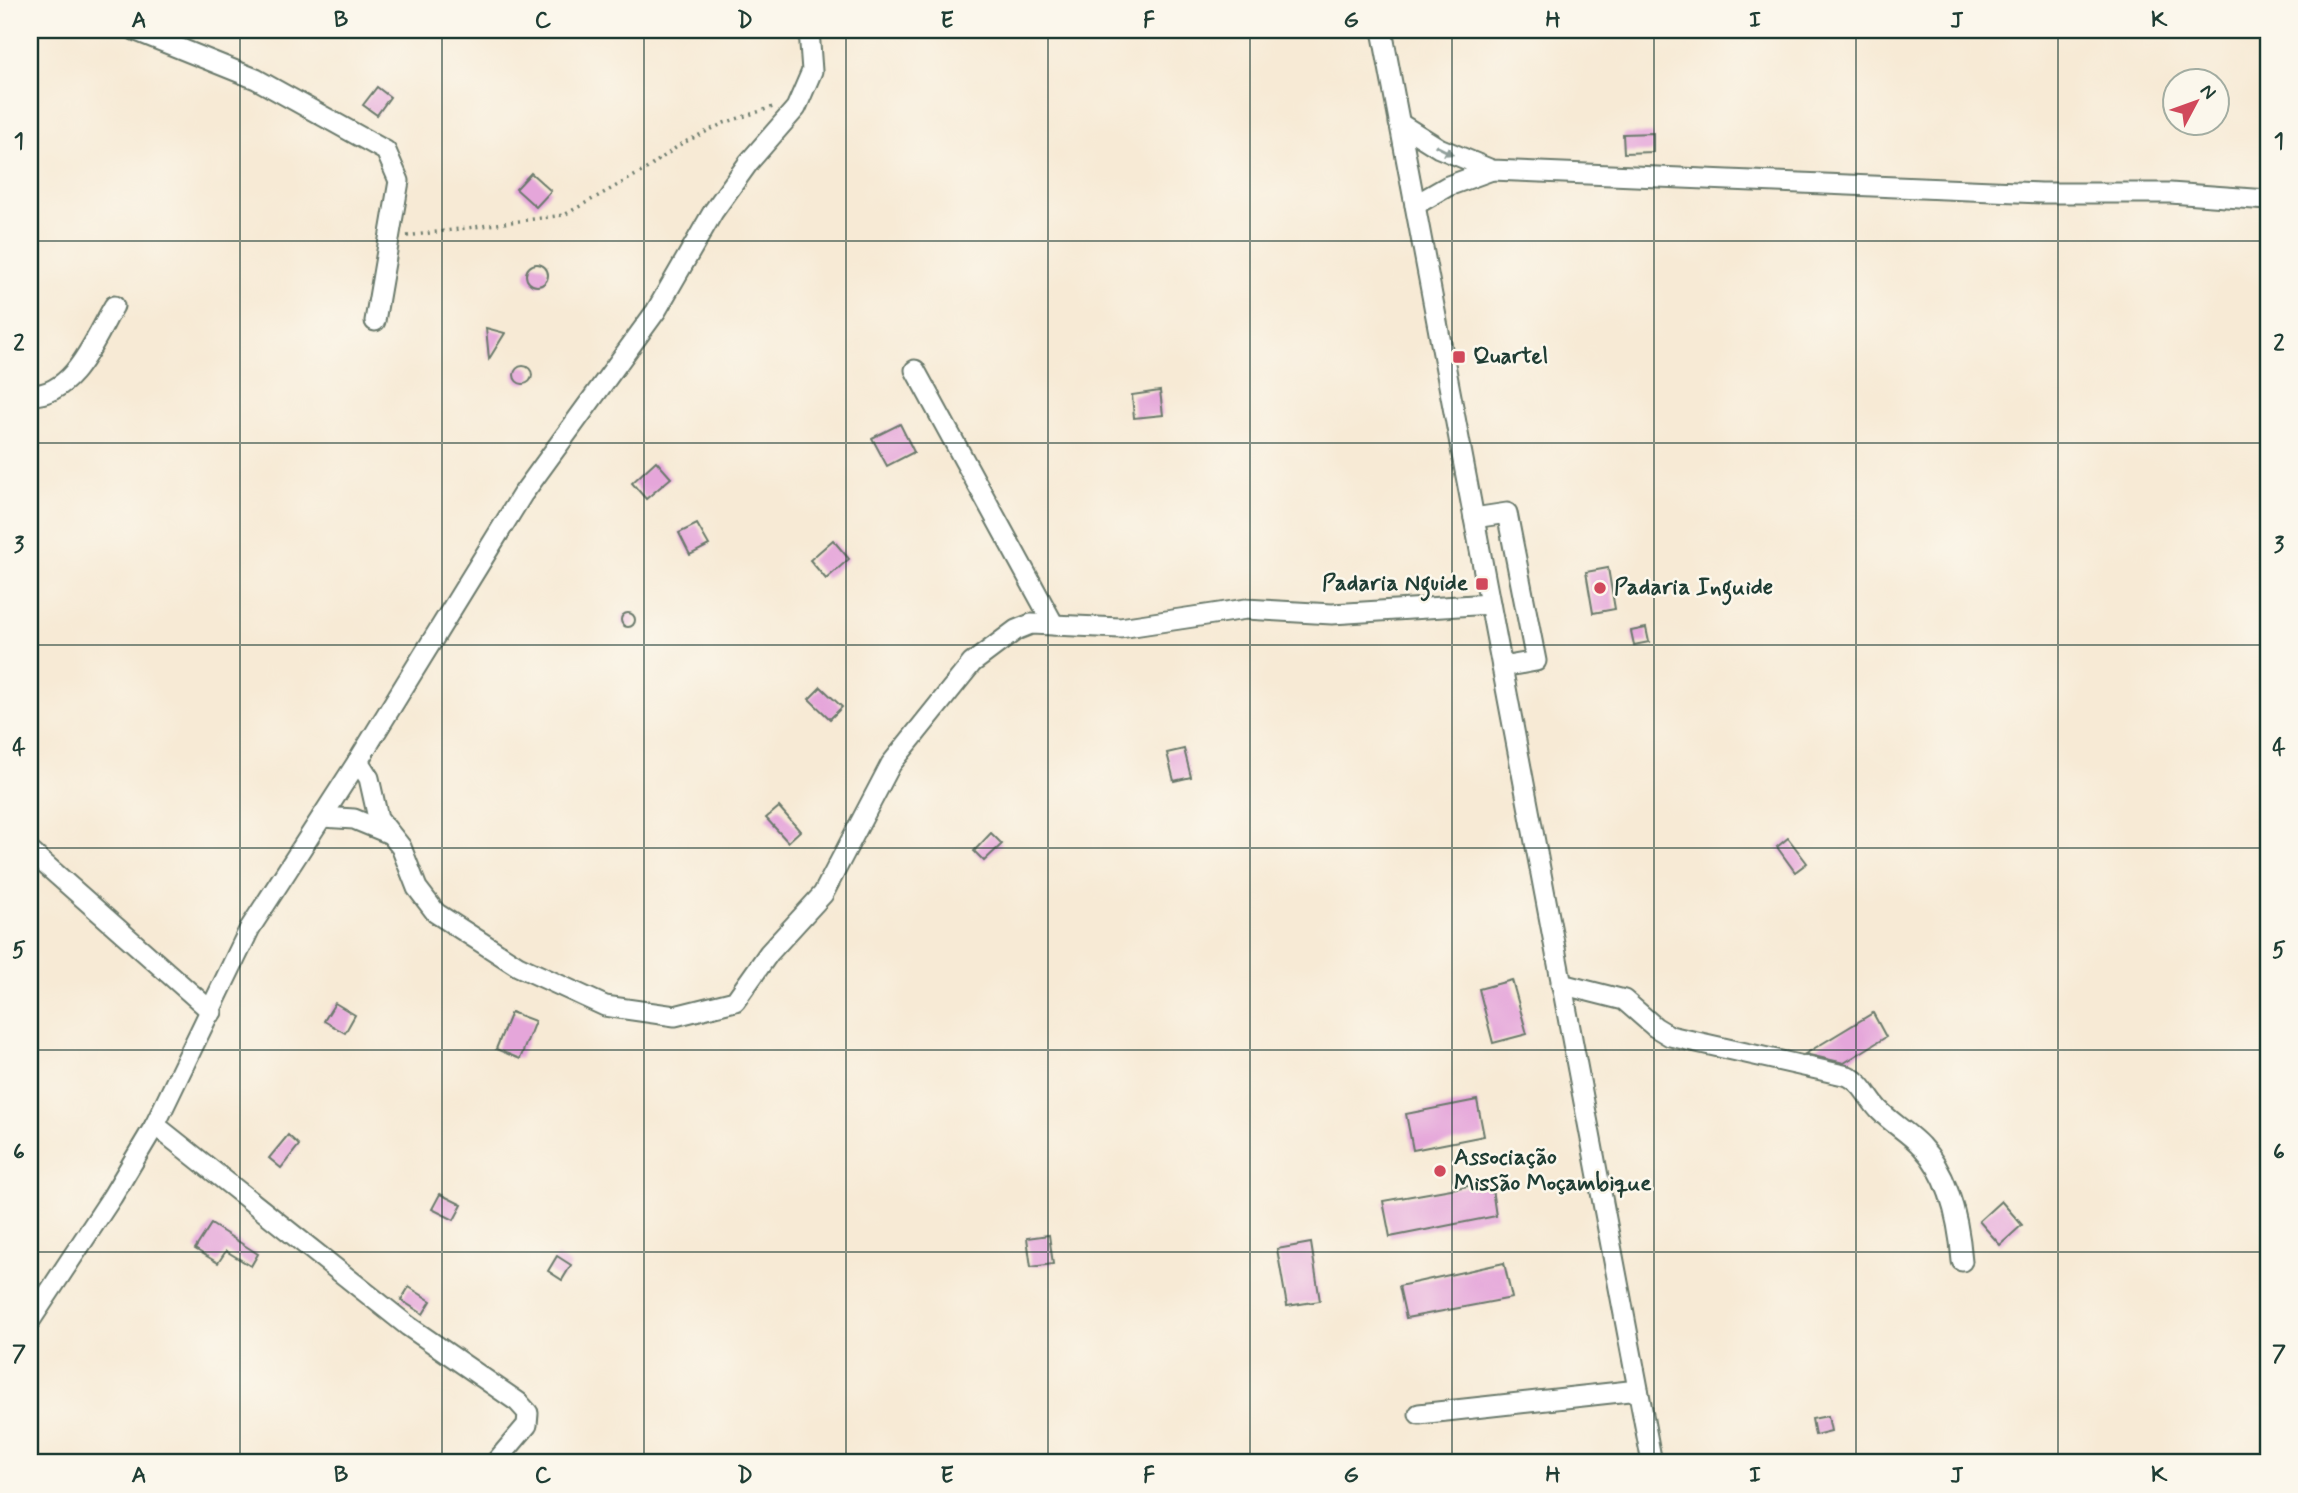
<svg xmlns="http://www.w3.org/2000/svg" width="2298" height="1493" viewBox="0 0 2298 1493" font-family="Mynerve,sans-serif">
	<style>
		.building { fill: #e5a6da }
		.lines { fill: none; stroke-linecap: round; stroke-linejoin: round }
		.minor-casing { stroke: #6b7a6c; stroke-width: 23 }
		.path { stroke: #6b7a6c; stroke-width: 3.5; stroke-dasharray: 2 5; stroke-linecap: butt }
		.minor { stroke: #fff; stroke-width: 19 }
		.oneway { fill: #8f9e9a }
		.grid { fill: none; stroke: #1f3d34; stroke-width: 2; stroke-opacity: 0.55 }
		.poi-dot { fill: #d1495b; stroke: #fbf7ec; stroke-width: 2.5 }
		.labels { text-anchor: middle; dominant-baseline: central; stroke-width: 5; stroke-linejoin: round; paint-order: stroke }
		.poi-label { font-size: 23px; font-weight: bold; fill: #1f3d34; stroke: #fbf7ec; text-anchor: start }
		.neatline { fill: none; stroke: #1f3d34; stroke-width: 2.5 }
		.grid-label { font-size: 23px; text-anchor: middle; font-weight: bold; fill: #1f3d34 }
	</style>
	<rect width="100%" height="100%" fill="#fbf7ec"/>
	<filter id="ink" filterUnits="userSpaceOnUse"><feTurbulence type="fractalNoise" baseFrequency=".0143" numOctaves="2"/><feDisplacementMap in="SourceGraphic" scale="14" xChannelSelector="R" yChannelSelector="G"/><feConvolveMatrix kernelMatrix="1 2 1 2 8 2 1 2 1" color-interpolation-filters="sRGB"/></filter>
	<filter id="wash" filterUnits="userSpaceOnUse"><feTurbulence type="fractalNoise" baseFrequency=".00686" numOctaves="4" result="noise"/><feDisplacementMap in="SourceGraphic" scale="28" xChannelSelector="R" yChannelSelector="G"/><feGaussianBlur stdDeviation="1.57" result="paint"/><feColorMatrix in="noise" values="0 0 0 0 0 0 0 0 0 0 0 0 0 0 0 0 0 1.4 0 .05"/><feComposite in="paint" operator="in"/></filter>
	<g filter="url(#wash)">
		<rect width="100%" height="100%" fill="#f7ead5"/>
		<g id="blocks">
			<!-- building -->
			<g class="building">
				<polygon points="377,87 390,97 377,115 363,105"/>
				<polygon points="1653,133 1653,152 1624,153 1623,134"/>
				<polygon points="531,173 551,191 536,207 516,189"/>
				<circle cx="537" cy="275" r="11"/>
				<polygon points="486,328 505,333 489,359"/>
				<circle cx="523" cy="375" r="9"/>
				<polygon points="1160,391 1163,415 1134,418 1132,395"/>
				<polygon points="900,424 914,452 887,466 872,438"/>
				<polygon points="656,461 671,478 646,499 632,483"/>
				<polygon points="697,524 709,545 690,555 679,533"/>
				<polygon points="833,540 849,559 826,579 810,560"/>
				<polygon points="1608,568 1615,609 1593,613 1586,572"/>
				<circle cx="628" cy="620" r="7"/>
				<polygon points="1646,628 1649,642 1634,645 1631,631"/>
				<polygon points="821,687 842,707 830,719 809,699"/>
				<polygon points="1184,749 1191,777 1174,781 1167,753"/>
				<polygon points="779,807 800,831 788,842 766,818"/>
				<polygon points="991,833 1002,844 984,861 974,851"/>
				<polygon points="1788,838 1807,863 1795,872 1777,847"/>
				<polygon points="1512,980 1527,1034 1493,1043 1479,989"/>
				<polygon points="335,1003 355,1015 345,1033 324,1021"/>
				<polygon points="511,1012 535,1021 520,1059 496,1049"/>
				<polygon points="1873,1013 1886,1037 1844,1063 1805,1054"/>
				<polygon points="1477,1100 1484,1136 1413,1150 1406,1114"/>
				<polygon points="288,1135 299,1145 281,1168 269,1158"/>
				<polygon points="1491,1182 1496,1216 1390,1237 1383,1201"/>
				<polygon points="440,1194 462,1205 454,1220 432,1209"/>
				<polygon points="2001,1201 2022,1225 2000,1245 1979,1221"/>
				<polygon points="211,1224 258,1254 251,1266 226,1251 218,1263 195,1249"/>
				<polygon points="1049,1235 1053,1264 1031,1267 1027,1238"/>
				<polygon points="1311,1243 1320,1301 1287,1306 1277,1249"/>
				<polygon points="557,1256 571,1265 562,1280 548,1271"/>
				<polygon points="1504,1263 1512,1298 1406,1318 1399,1286"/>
				<polygon points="409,1287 431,1301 423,1314 401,1300"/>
				<polygon points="1828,1416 1831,1431 1815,1435 1812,1419"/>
			</g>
		</g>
	</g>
	<g filter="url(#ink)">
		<use href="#blocks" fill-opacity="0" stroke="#6b7a6c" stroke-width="2"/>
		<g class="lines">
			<!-- minor casing -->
			<g class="minor-casing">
				<g id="minor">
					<polyline points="134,30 256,79 386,151 399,181 375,321"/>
					<polyline points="1382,30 1652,1463"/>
					<polyline points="1399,123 1439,148 1492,170 2041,193 2170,193 2268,200"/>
					<polyline points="1415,205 1448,186 1492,170"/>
					<polyline points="915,370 1054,625"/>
					<path d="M30 395C74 396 95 338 114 306"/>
					<polyline points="1474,518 1507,513 1536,661 1502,667"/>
					<polyline points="358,761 369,778 378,818 401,847 417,888 436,913 518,966 605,1006 675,1016 735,1001 769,953 823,894 891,764 972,663 1016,630 1031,624 1120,628 1246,609 1332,614 1490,604"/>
					<polyline points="322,817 354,819 388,833"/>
					<polyline points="30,851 212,1012"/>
					<path d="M1561 984 1624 1000 1655 1027 1670 1036 1848 1076C1864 1084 1868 1099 1880 1111 1893 1124 1909 1133 1921 1146 1949 1175 1959 1223 1962 1261"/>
					<polyline points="155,1125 408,1326 518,1402 528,1413 527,1425 495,1463"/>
					<polyline points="30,1321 112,1197 155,1125 250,928 358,761 522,495 656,311 713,212 749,162 796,108 812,71 809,30"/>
					<polyline points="1419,1414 1638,1390"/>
				</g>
			</g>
			<!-- path -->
			<polyline class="path" points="407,236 564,215 645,170 681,144 724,123 773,107"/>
			<!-- minor -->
			<use href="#minor" class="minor"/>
		</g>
		<!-- one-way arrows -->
		<defs><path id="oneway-solid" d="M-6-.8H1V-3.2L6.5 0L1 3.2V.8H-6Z" transform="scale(1.75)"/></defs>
		<use class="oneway" href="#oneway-solid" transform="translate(1444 150) rotate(27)"/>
	</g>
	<!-- grid -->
	<path class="grid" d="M240 30V1463M442 30V1463M644 30V1463M846 30V1463M1048 30V1463M1250 30V1463M1452 30V1463M1654 30V1463M1856 30V1463M2058 30V1463M30 241H2268M30 443H2268M30 645H2268M30 848H2268M30 1050H2268M30 1252H2268"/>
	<!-- markers -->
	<g class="poi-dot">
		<rect x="1452" y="350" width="14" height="14" rx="3.5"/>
		<rect x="1475" y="577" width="14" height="14" rx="3.5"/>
		<circle cx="1600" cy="588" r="7"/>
		<circle cx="1440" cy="1171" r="7"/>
	</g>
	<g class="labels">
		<!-- poi labels -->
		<g class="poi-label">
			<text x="1473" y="357">Quartel</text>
			<text x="1468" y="584" text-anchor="end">Padaria Nguide</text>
			<text x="1614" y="588">Padaria Inguide</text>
			<text x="1454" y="1158">Associação<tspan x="1454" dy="26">Missão Moçambique</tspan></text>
		</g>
	</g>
	<!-- margin -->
	<rect width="2298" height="1493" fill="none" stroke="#fbf7ec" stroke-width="77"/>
	<!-- north arrow -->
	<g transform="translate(2196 102) rotate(49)"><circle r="33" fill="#fbf7ec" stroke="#a3ada2" stroke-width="2"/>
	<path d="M0-5L12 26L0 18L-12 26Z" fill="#d1495b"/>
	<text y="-10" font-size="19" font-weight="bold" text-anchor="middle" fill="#1f3d34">N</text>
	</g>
	<rect x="38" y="38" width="2222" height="1416" class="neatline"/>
	<g class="grid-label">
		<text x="139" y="27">A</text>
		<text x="341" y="27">B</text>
		<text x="543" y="27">C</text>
		<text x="745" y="27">D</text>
		<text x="947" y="27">E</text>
		<text x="1149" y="27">F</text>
		<text x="1351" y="27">G</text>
		<text x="1553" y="27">H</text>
		<text x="1755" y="27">I</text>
		<text x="1957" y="27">J</text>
		<text x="2159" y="27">K</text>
		<text x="19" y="148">1</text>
		<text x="2279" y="148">1</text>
		<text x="19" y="350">2</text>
		<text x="2279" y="350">2</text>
		<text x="19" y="552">3</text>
		<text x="2279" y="552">3</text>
		<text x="19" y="754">4</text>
		<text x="2279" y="754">4</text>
		<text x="19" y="957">5</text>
		<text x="2279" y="957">5</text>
		<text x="19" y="1159">6</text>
		<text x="2279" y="1159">6</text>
		<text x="19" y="1361">7</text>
		<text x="2279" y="1361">7</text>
		<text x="139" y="1482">A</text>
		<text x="341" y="1482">B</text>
		<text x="543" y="1482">C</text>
		<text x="745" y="1482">D</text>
		<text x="947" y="1482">E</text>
		<text x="1149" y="1482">F</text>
		<text x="1351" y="1482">G</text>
		<text x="1553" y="1482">H</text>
		<text x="1755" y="1482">I</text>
		<text x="1957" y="1482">J</text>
		<text x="2159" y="1482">K</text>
	</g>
</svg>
